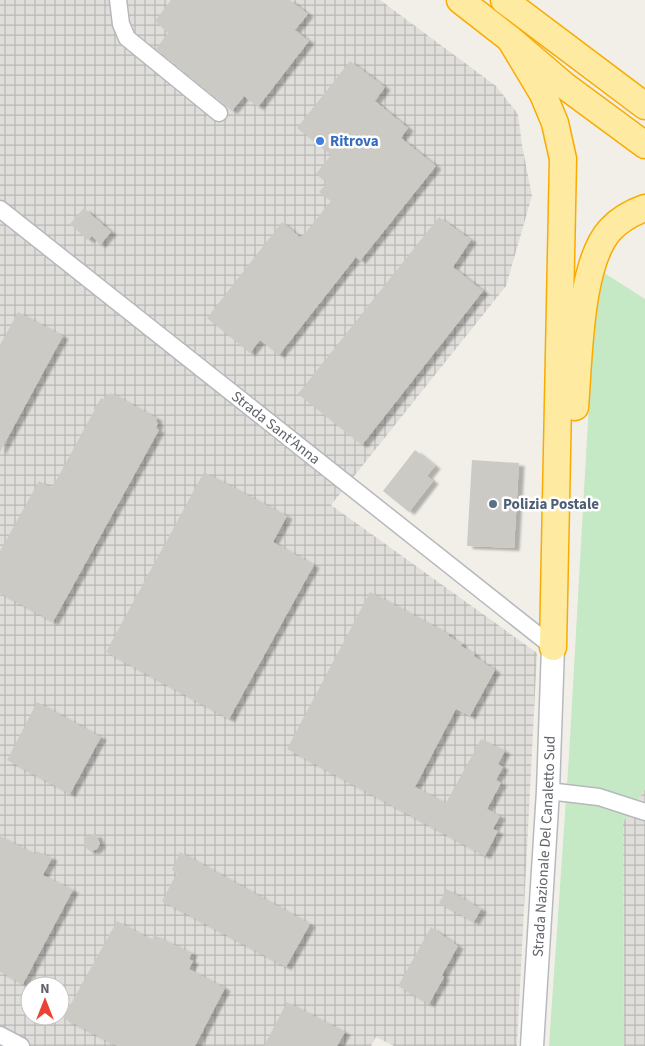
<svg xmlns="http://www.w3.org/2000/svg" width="645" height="1046" viewBox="0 0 645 1046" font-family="'Source Sans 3',sans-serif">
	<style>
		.industrial { fill: url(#industrial-grid); fill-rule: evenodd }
		.green { fill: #c5e8c5 }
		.building { fill: #cccac5; filter: url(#shadow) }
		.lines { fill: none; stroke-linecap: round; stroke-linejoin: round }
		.minor-casing { stroke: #b5b8bc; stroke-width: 19 }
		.secondary-casing { stroke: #b6babf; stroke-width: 25 }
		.trunk-casing { stroke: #f9ab00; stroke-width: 29 }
		.minor { stroke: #fff; stroke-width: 16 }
		.secondary { stroke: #fff; stroke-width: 22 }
		.trunk { stroke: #feeaa1; stroke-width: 26 }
		.shop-dot { fill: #3f7fe0; stroke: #fff; stroke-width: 2 }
		.service-dot { fill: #5c6f8a; stroke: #fff; stroke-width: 2 }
		.labels { text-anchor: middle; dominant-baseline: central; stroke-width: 5; stroke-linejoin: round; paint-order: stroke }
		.shop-label { font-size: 15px; font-weight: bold; fill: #366cbe; stroke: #fff; text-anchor: start }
		.street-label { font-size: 15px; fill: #5f6368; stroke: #fff }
		.service-label { font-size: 15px; font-weight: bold; fill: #4e5e75; stroke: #fff; text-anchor: start }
	</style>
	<defs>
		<pattern id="industrial-grid" width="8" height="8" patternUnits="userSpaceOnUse" patternTransform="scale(1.25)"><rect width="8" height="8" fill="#e0deda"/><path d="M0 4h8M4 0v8" fill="none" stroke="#b9b8b5"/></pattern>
		<filter id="shadow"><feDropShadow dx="5.5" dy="3" stdDeviation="1" flood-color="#0004"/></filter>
	</defs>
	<rect width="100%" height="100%" fill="#f1efe8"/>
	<!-- industrial -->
	<g class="industrial">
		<path d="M0 0H380L496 86 518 114 522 145 532 196 506 286 331 505 537 653 517 1046H394L376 1037 371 1046H0ZM30 986H60V1016H30Z"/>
		<polygon points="645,789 645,1046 624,1046 623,822"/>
	</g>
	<!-- green -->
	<polygon class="green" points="601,271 645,299 645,789 623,822 624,1046 549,1046 569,756 594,315"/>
	<!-- building -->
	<g class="building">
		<polygon points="171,0 290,0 308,14 295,30 309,41 258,107 244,96 232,111 156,49 168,33 155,21"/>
		<polygon points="350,61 385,87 375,101 408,128 401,138 436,166 360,261 356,257 279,355 260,340 250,353 207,318 282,222 301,238 331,201 319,192 327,183 316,174 331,155 297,128"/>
		<polygon points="84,208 111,232 100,245 92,236 88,240 70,224"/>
		<polygon points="439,217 471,240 453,267 483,291 362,445 298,394"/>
		<polygon points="18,312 63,336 0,452 0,345"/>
		<polygon points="111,393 157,418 156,421 158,423 156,428 159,430 53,622 0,593 0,551 39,481 52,488 101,398 104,399 107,394 110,395"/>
		<polygon points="415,450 435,466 427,476 433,481 409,512 383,491"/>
		<polygon points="472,460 519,463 514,548 467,546"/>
		<polygon points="204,472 287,516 273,542 314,565 229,719 106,652"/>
		<polygon points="370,592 449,634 449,636 462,644 461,646 475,654 474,656 495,670 470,716 456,709 415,787 446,803 481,739 505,751 498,764 503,767 496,780 501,783 487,809 500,816 493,829 498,831 485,856 287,749"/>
		<polygon points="37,702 101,737 70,794 7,760"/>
		<polygon points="96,834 100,844 97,849 93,851 88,850 84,845 85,837"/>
		<polygon points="0,836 35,854 37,851 52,858 43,875 73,890 23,984 0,972"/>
		<polygon points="180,852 310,924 286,967 162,901 177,873 172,870"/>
		<polygon points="447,889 481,909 474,922 439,903"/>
		<polygon points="117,921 152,940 154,935 192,953 189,959 193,961 189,969 225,988 195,1046 117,1046 63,1018"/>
		<polygon points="431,927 458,946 442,975 444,977 429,1004 398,986"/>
		<polygon points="287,1002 345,1032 337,1046 264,1046"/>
	</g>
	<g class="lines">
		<!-- minor casing -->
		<g class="minor-casing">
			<g id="minor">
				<polyline points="118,0 121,24 127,38 219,113"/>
				<path id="s1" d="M0 209 553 647"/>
				<polyline points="548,791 599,797 645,812"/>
				<polyline points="0,1035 21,1046"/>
			</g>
		</g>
		<!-- secondary casing -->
		<g class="secondary-casing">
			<g id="secondary">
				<path id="s2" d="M532 1046 548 791 553 647"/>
			</g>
		</g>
		<!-- trunk casing -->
		<g class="trunk-casing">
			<g id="trunk">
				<polyline points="460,0 510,39 565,86 645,145"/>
				<polyline points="504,0 645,106"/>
				<polyline points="510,39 543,94 555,123 563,159 553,647"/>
				<path d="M575 407C579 361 579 264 610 230 620 219 631 213 645 208"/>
			</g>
		</g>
		<!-- minor -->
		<use href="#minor" class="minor"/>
		<!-- secondary -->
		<use href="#secondary" class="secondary"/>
		<!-- trunk -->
		<use href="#trunk" class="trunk"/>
	</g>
	<!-- markers -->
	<circle class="shop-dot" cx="320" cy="141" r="5"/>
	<circle class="service-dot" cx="493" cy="504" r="5"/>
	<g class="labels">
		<!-- shop labels -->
		<g class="shop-label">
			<text x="330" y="141">Ritrova</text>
		</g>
		<!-- street labels -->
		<g class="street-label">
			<text stroke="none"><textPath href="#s1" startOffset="352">Strada Sant'Anna</textPath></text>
			<text stroke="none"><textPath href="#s2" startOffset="200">Strada Nazionale Del Canaletto Sud</textPath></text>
		</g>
		<!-- service labels -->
		<g class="service-label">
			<text x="503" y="504">Polizia Postale</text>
		</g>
	</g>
	<!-- north arrow -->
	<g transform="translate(45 1001)"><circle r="24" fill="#ffffff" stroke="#bfc1c3"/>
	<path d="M0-4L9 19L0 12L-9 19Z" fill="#ea4335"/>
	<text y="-8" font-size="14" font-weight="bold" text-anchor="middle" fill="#5f6368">N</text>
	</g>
</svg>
